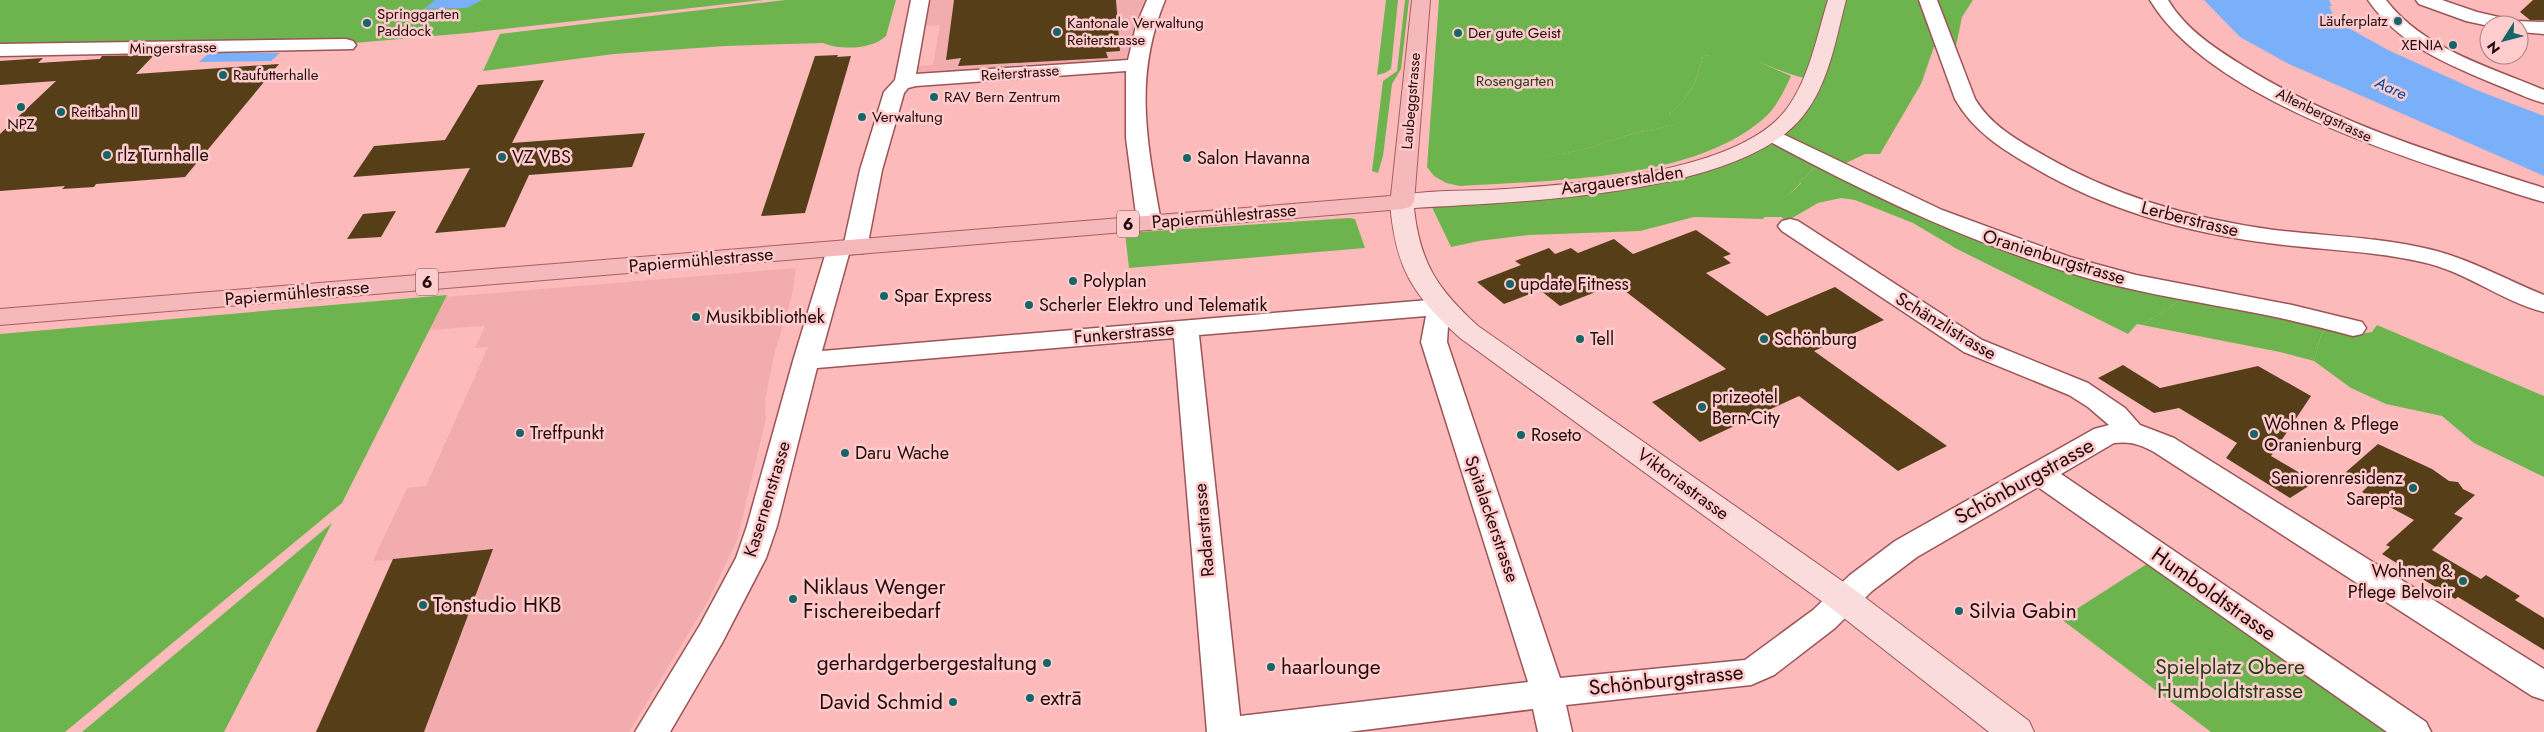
<svg xmlns="http://www.w3.org/2000/svg" width="2544" height="732" viewBox="0 0 2544 732" font-family="Jost,sans-serif">
	<style>
		.built { fill: #f3acad; fill-rule: evenodd }
		.green { fill: #6db44f }
		.forest { fill: #6cb44e }
		.water { fill: #7aaffa }
		.building { fill: #553e18 }
		.lines { fill: none; stroke-linecap: round; stroke-linejoin: round }
		.minor-casing { stroke: #9c5457; stroke-width: 3 }
		.secondary-casing { stroke: #9c5457; stroke-width: 2 }
		.primary-casing { stroke: #a85e61; stroke-width: 2 }
		.minor { fill: #fff; fill-rule: evenodd }
		.secondary { fill: #fadcdd; fill-rule: evenodd }
		.primary { fill: #f5b9bc; fill-rule: evenodd }
		.poi-dot { fill: #166567; stroke: #ffcccd; stroke-width: 2 }
		.labels { text-anchor: middle; dominant-baseline: central; stroke-width: 5; stroke-linejoin: round; paint-order: stroke }
		.far-poi-label { font-size: 15px; fill: #25090b; stroke: #ffcccd; text-anchor: start }
		.far-street-label { font-size: 15px; fill: #25090b; stroke: #ffcccd }
		.far-park-label { font-size: 15px; fill: #1f3c13; stroke: #ffcccd }
		.far-water-label { font-size: 16px; font-style: italic; fill: #014799; stroke: #ffcccd }
		.shield { fill: #ffcccd; stroke: #664445; stroke-width: 1 }
		.shield-label { font-size: 16px; font-weight: bold; fill: #25090b }
		.poi-label { font-size: 18px; fill: #25090b; stroke: #ffcccd; text-anchor: start }
		.street-label { font-size: 18px; fill: #25090b; stroke: #ffcccd }
		.near-street-label { font-size: 21px; fill: #25090b; stroke: #ffcccd }
		.near-poi-label { font-size: 21px; fill: #25090b; stroke: #ffcccd; text-anchor: start }
		.near-park-label { font-size: 21px; fill: #1f3c13; stroke: #ffcccd }
	</style>
	<rect width="100%" height="100%" fill="#fcbabb"/>
	<!-- built -->
	<g class="built">
		<path d="M926 0H1149L1138 26 1130 62 921 77 920 71 911 66ZM940 25 933 65 914 66 922 26Z"/>
		<polygon points="796,268 792,295 774,355 765,402 766,419 737,540 708,601 629,732 315,732 392,560 373,561 407,488 426,486 488,347 475,348 485,326 428,330 445,297"/>
	</g>
	<!-- green -->
	<g class="green">
		<polygon points="0,0 763,0 468,33 343,44 0,49"/>
		<path d="M785 0H896L886 36C872 50 840 50 823 43L725 46 614 54 483 71 500 34Z"/>
		<polygon points="1386,0 1398,0 1391,69 1385,73 1377,75"/>
		<polygon points="1405,0 1409,0 1401,69 1392,84 1383,156 1378,173 1372,171 1383,81 1397,71"/>
		<path d="M1439 0H1973L1962 17 1956 46 1938 45 1934 47 1921 84 1880 154H1865L1829 171 1816 165 1807 176 1799 181 1801 182C1789 197 1773 203 1763 219L1694 217 1640 231 1529 235 1479 241 1451 247 1429 201 1617 185 1762 142 1813 80C1769 72 1751 49 1703 56 1696 83 1691 96 1669 114L1675 125 1635 133 1581 150 1461 175 1446 183 1434 176 1427 167Z"/>
		<polygon points="1349,218 1355,219 1365,248 1129,268 1125,233"/>
		<polygon points="447,295 342,503 65,732 0,732 0,334"/>
		<polygon points="2185,297 2330,326 2321,335 2314,361 2280,352 2142,325"/>
		<polygon points="332,523 224,732 82,732"/>
		<polygon points="2153,560 2400,732 2211,732 2061,619"/>
	</g>
	<!-- forest -->
	<g class="forest">
		<path d="M1725 53 1748 57 1791 76C1784 91 1776 109 1762 120 1690 181 1550 180 1460 186L1446 183 1461 174 1581 150 1635 133 1674 125 1669 114C1691 96 1696 83 1703 56Z"/>
		<path d="M1816 165 1875 194 2185 297 2142 325 2137 324 2128 334 1957 249 1913 223 1855 200 1841 198 1818 203 1787 221 1781 217H1764C1774 202 1790 196 1801 183L1799 181 1807 176Z"/>
		<polygon points="2377,325 2544,396 2544,477 2474,443 2442,416 2386,404 2351,388 2314,361 2321,335 2330,326 2358,334 2372,332"/>
	</g>
	<!-- water -->
	<g class="water">
		<polygon points="435,0 482,0 467,8 424,9"/>
		<polygon points="2204,0 2329,0 2332,6 2329,6 2336,21 2388,50 2474,89 2544,116 2544,176 2289,64 2240,37"/>
		<polygon points="209,53 280,53 271,61 199,62"/>
	</g>
	<!-- building -->
	<g class="building">
		<polygon points="954,0 1116,0 1120,51 1106,52 1108,58 958,66 961,58 946,60"/>
		<polygon points="2533,0 2544,0 2544,20 2530,20 2520,12"/>
		<polygon points="154,55 136,74 279,64 185,177 96,184 94,187 62,189 65,186 0,191 0,134 56,81 0,85 0,61 43,58 38,63 100,59 102,56"/>
		<polygon points="838,55 837,57 851,56 805,213 761,216 815,56"/>
		<polygon points="544,80 512,143 645,133 632,167 529,175 505,227 435,233 470,168 353,177 374,146 445,140 478,85"/>
		<polygon points="396,211 381,237 347,239 363,214"/>
		<polygon points="1696,230 1731,254 1723,257 1731,263 1706,273 1767,316 1835,287 1884,320 1814,351 1947,446 1898,471 1799,396 1700,442 1652,402 1726,369 1616,284 1560,306 1540,290 1504,304 1477,282 1521,265 1515,261 1549,248 1555,254 1571,248 1578,253 1614,239 1633,254"/>
		<polygon points="2123,365 2160,388 2258,366 2311,396 2271,456 2315,482 2290,498 2226,458 2237,443 2179,408 2154,413 2098,378"/>
		<polygon points="2378,444 2432,469 2449,481 2458,482 2463,489 2475,495 2454,514 2463,518 2432,550 2481,579 2486,575 2520,596 2515,600 2544,618 2544,650 2458,597 2455,599 2382,554 2390,547 2386,545 2414,520 2362,492 2369,485 2346,472"/>
		<polygon points="493,549 424,732 316,732 393,559"/>
	</g>
	<g class="lines">
		<!-- minor casing -->
		<g class="minor-casing">
			<g id="minor">
				<path d="M911 0H929L916 74 1128 60 1136 26 1147 0H1165C1133 78 1147 142 1161 222L1157 227 1149 229 1141 227 1137 222 1126 138V71L916 86 908 88 904 93 882 170 867 248 863 253 849 254 822 351 1441 299 1450 302 1453 307 1448 327 1447 342 1560 678 1745 660 1813 610 1850 575 1895 541 2094 429 2109 425 2088 407 2069 395 1964 352 1782 231 1778 226 1782 221 1790 219 1798 221 1982 340 2088 383 2125 408 2140 425 2174 438 2544 669V700L2532 696 2154 452C2140 444 2129 441 2114 443L2061 474 2426 722 2431 732H2387L2038 487 1917 557 1872 591 1835 628 1774 675 1751 685 1566 705 1572 732H1538L1533 709 1348 732H1207L1174 338 817 368 777 526 766 558 722 643 670 732H635L700 625 736 558 747 526 793 361 827 249 831 244 844 243 860 170 884 92 895 80ZM1426 316 1421 342 1528 682 1240 716 1199 335Z"/>
				<path d="M1919 0H1937L1975 99C1991 126 2019 141 2045 156 2116 197 2193 219 2274 230 2324 236 2375 237 2424 248 2467 257 2504 279 2544 295V312C2501 301 2465 271 2422 262 2374 251 2325 250 2276 244 2192 234 2107 211 2033 167 2002 149 1973 131 1955 99Z"/>
				<path d="M2150 0H2168C2186 30 2216 49 2245 67 2337 124 2441 155 2544 188V202C2517 195 2491 185 2465 177 2370 146 2203 89 2150 0Z"/>
				<path d="M2368 0H2386C2423 49 2490 67 2544 90V103C2528 99 2513 91 2497 85 2449 65 2399 45 2368 0Z"/>
				<polygon points="2416,0 2442,0 2477,12 2516,21 2544,22 2544,34 2519,32 2519,25 2489,26 2466,21 2419,4"/>
				<polygon points="346,39 353,41 356,45 353,49 0,56 0,44"/>
				<path d="M1772 129 1942 210 2070 257 2136 275 2292 305 2362 322 2366 328 2362 334 2353 336C2322 328 2292 320 2261 314 2205 303 2149 295 2094 280 1978 247 1871 196 1765 139L1761 135 1765 131Z"/>
			</g>
		</g>
		<!-- secondary casing -->
		<g class="secondary-casing">
			<path id="secondary" d="M1828 0H1846C1836 38 1829 84 1803 116 1739 197 1513 202 1414 208 1420 264 1438 289 1478 326L1855 590 2029 721 2034 732H1989L1831 608 1460 338C1412 294 1395 268 1390 202L1394 197C1423 190 1458 191 1488 190 1566 185 1740 175 1788 107 1810 76 1817 35 1828 0Z"/>
		</g>
		<!-- primary casing -->
		<g class="primary-casing">
			<polygon id="primary" points="1412,0 1430,0 1414,202 1410,207 1402,209 0,325 0,309 1391,196"/>
		</g>
		<!-- minor -->
		<use href="#minor" class="minor"/>
		<!-- secondary -->
		<use href="#secondary" class="secondary"/>
		<!-- primary -->
		<use href="#primary" class="primary"/>
	</g>
	<!-- markers -->
	<g class="poi-dot">
		<circle cx="2398" cy="21" r="5"/>
		<circle cx="367" cy="23" r="5"/>
		<circle cx="1057" cy="32" r="5"/>
		<circle cx="1458" cy="33" r="5"/>
		<circle cx="2453" cy="45" r="5"/>
		<circle cx="223" cy="75" r="5"/>
		<circle cx="934" cy="97" r="5"/>
		<circle cx="21" cy="107" r="5"/>
		<circle cx="61" cy="112" r="5"/>
		<circle cx="862" cy="117" r="5"/>
		<circle cx="107" cy="155" r="5"/>
		<circle cx="502" cy="157" r="5"/>
		<circle cx="1187" cy="158" r="5"/>
		<circle cx="1073" cy="281" r="5"/>
		<circle cx="1510" cy="284" r="5"/>
		<circle cx="884" cy="296" r="5"/>
		<circle cx="1029" cy="305" r="5"/>
		<circle cx="696" cy="317" r="5"/>
		<circle cx="1580" cy="339" r="5"/>
		<circle cx="1764" cy="339" r="5"/>
		<circle cx="1702" cy="407" r="5"/>
		<circle cx="520" cy="433" r="5"/>
		<circle cx="2254" cy="434" r="5"/>
		<circle cx="1521" cy="435" r="5"/>
		<circle cx="845" cy="453" r="5"/>
		<circle cx="2413" cy="488" r="5"/>
		<circle cx="2463" cy="581" r="5"/>
		<circle cx="793" cy="599" r="5"/>
		<circle cx="423" cy="605" r="5"/>
		<circle cx="1959" cy="611" r="5"/>
		<circle cx="1047" cy="663" r="5"/>
		<circle cx="1271" cy="667" r="5"/>
		<circle cx="1030" cy="698" r="5"/>
		<circle cx="953" cy="702" r="5"/>
	</g>
	<g class="labels">
		<!-- far-poi labels -->
		<g class="far-poi-label">
			<text x="377" y="14">Springgarten<tspan x="377" dy="17">Paddock</tspan></text>
			<text x="2388" y="21" text-anchor="end">Läuferplatz</text>
			<text x="1067" y="23">Kantonale Verwaltung<tspan x="1067" dy="17">Reiterstrasse</tspan></text>
			<text x="1468" y="33">Der gute Geist</text>
			<text x="2443" y="45" text-anchor="end">XENIA</text>
			<text x="233" y="75">Raufutterhalle</text>
			<text x="944" y="97">RAV Bern Zentrum</text>
			<text x="71" y="112">Reitbahn II</text>
			<text x="872" y="117">Verwaltung</text>
			<text x="21" y="124" text-anchor="middle">NPZ</text>
		</g>
		<!-- far-street labels -->
		<g class="far-street-label">
			<text transform="translate(173 48) rotate(-1)">Mingerstrasse</text>
			<text transform="translate(1020 73) rotate(-4)">Reiterstrasse</text>
			<text transform="translate(1411 101) rotate(-85)">Laubeggstrasse</text>
			<text transform="translate(2324 115) rotate(26)">Altenbergstrasse</text>
		</g>
		<!-- far-park labels -->
		<g class="far-park-label">
			<text x="1515" y="81">Rosengarten</text>
		</g>
		<!-- far-water labels -->
		<g class="far-water-label">
			<text transform="translate(2391 88) rotate(25)">Aare</text>
		</g>
		<!-- shield labels -->
		<g class="shield">
			<rect x="1117" y="210.5" width="22" height="27" rx="4"/>
			<rect x="416" y="268.5" width="22" height="27" rx="4"/>
		</g>
		<g class="shield-label">
			<text x="1128" y="224">6</text>
			<text x="427" y="282">6</text>
		</g>
		<!-- poi labels -->
		<g class="poi-label">
			<text x="117" y="155">rlz Turnhalle</text>
			<text x="512" y="157">VZ VBS</text>
			<text x="1197" y="158">Salon Havanna</text>
			<text x="1083" y="281">Polyplan</text>
			<text x="1520" y="284">update Fitness</text>
			<text x="894" y="296">Spar Express</text>
			<text x="1039" y="305">Scherler Elektro und Telematik</text>
			<text x="706" y="317">Musikbibliothek</text>
			<text x="1590" y="339">Tell</text>
			<text x="1774" y="339">Schönburg</text>
			<text x="1712" y="397">prizeotel<tspan x="1712" dy="21">Bern-City</tspan></text>
			<text x="2264" y="424">Wohnen &amp; Pflege<tspan x="2264" dy="21">Oranienburg</tspan></text>
			<text x="530" y="433">Treffpunkt</text>
			<text x="1531" y="435">Roseto</text>
			<text x="855" y="453">Daru Wache</text>
			<text x="2403" y="478" text-anchor="end">Seniorenresidenz<tspan x="2403" dy="21">Sarepta</tspan></text>
			<text x="2453" y="571" text-anchor="end">Wohnen &amp;<tspan x="2453" dy="21">Pflege Belvoir</tspan></text>
		</g>
		<!-- street labels -->
		<g class="street-label">
			<text transform="translate(1622 180) rotate(-8)">Aargauerstalden</text>
			<text transform="translate(1224 216) rotate(-5)">Papiermühlestrasse</text>
			<text transform="translate(2190 219) rotate(14)">Lerberstrasse</text>
			<text transform="translate(2054 257) rotate(17)">Oranienburgstrasse</text>
			<text transform="translate(701 260) rotate(-5)">Papiermühlestrasse</text>
			<text transform="translate(297 293) rotate(-5)">Papiermühlestrasse</text>
			<text transform="translate(1946 326) rotate(31)">Schänzlistrasse</text>
			<text transform="translate(1124 333) rotate(-5)">Funkerstrasse</text>
			<text transform="translate(1683 484) rotate(36)">Viktoriastrasse</text>
			<text transform="translate(767 499) rotate(-73)">Kasernenstrasse</text>
			<text transform="translate(1492 519) rotate(71)">Spitalackerstrasse</text>
			<text transform="translate(1204 530) rotate(-95)">Radarstrasse</text>
		</g>
		<!-- near-street labels -->
		<g class="near-street-label">
			<text transform="translate(2024 481) rotate(-29)">Schönburgstrasse</text>
			<text transform="translate(2214 594) rotate(35)">Humboldtstrasse</text>
			<text transform="translate(1666 680) rotate(-6)">Schönburgstrasse</text>
		</g>
		<!-- near-poi labels -->
		<g class="near-poi-label">
			<text x="803" y="587">Niklaus Wenger<tspan x="803" dy="24">Fischereibedarf</tspan></text>
			<text x="433" y="605">Tonstudio HKB</text>
			<text x="1969" y="611">Silvia Gabin</text>
			<text x="1037" y="663" text-anchor="end">gerhardgerbergestaltung</text>
			<text x="1281" y="667">haarlounge</text>
			<text x="1040" y="698">extrā</text>
			<text x="943" y="702" text-anchor="end">David Schmid</text>
		</g>
		<!-- near-park labels -->
		<g class="near-park-label">
			<text x="2230" y="667">Spielplatz Obere<tspan x="2230" dy="24">Humboldtstrasse</tspan></text>
		</g>
	</g>
	<!-- north arrow -->
	<g transform="translate(2504 40) rotate(234)"><circle r="24" fill="#ffcccd" stroke="#a87e7f"/>
	<path d="M0-4L9 19L0 12L-9 19Z" fill="#166567"/>
	<text y="-8" font-size="14" font-weight="bold" text-anchor="middle" fill="#25090b">N</text>
	</g>
</svg>
